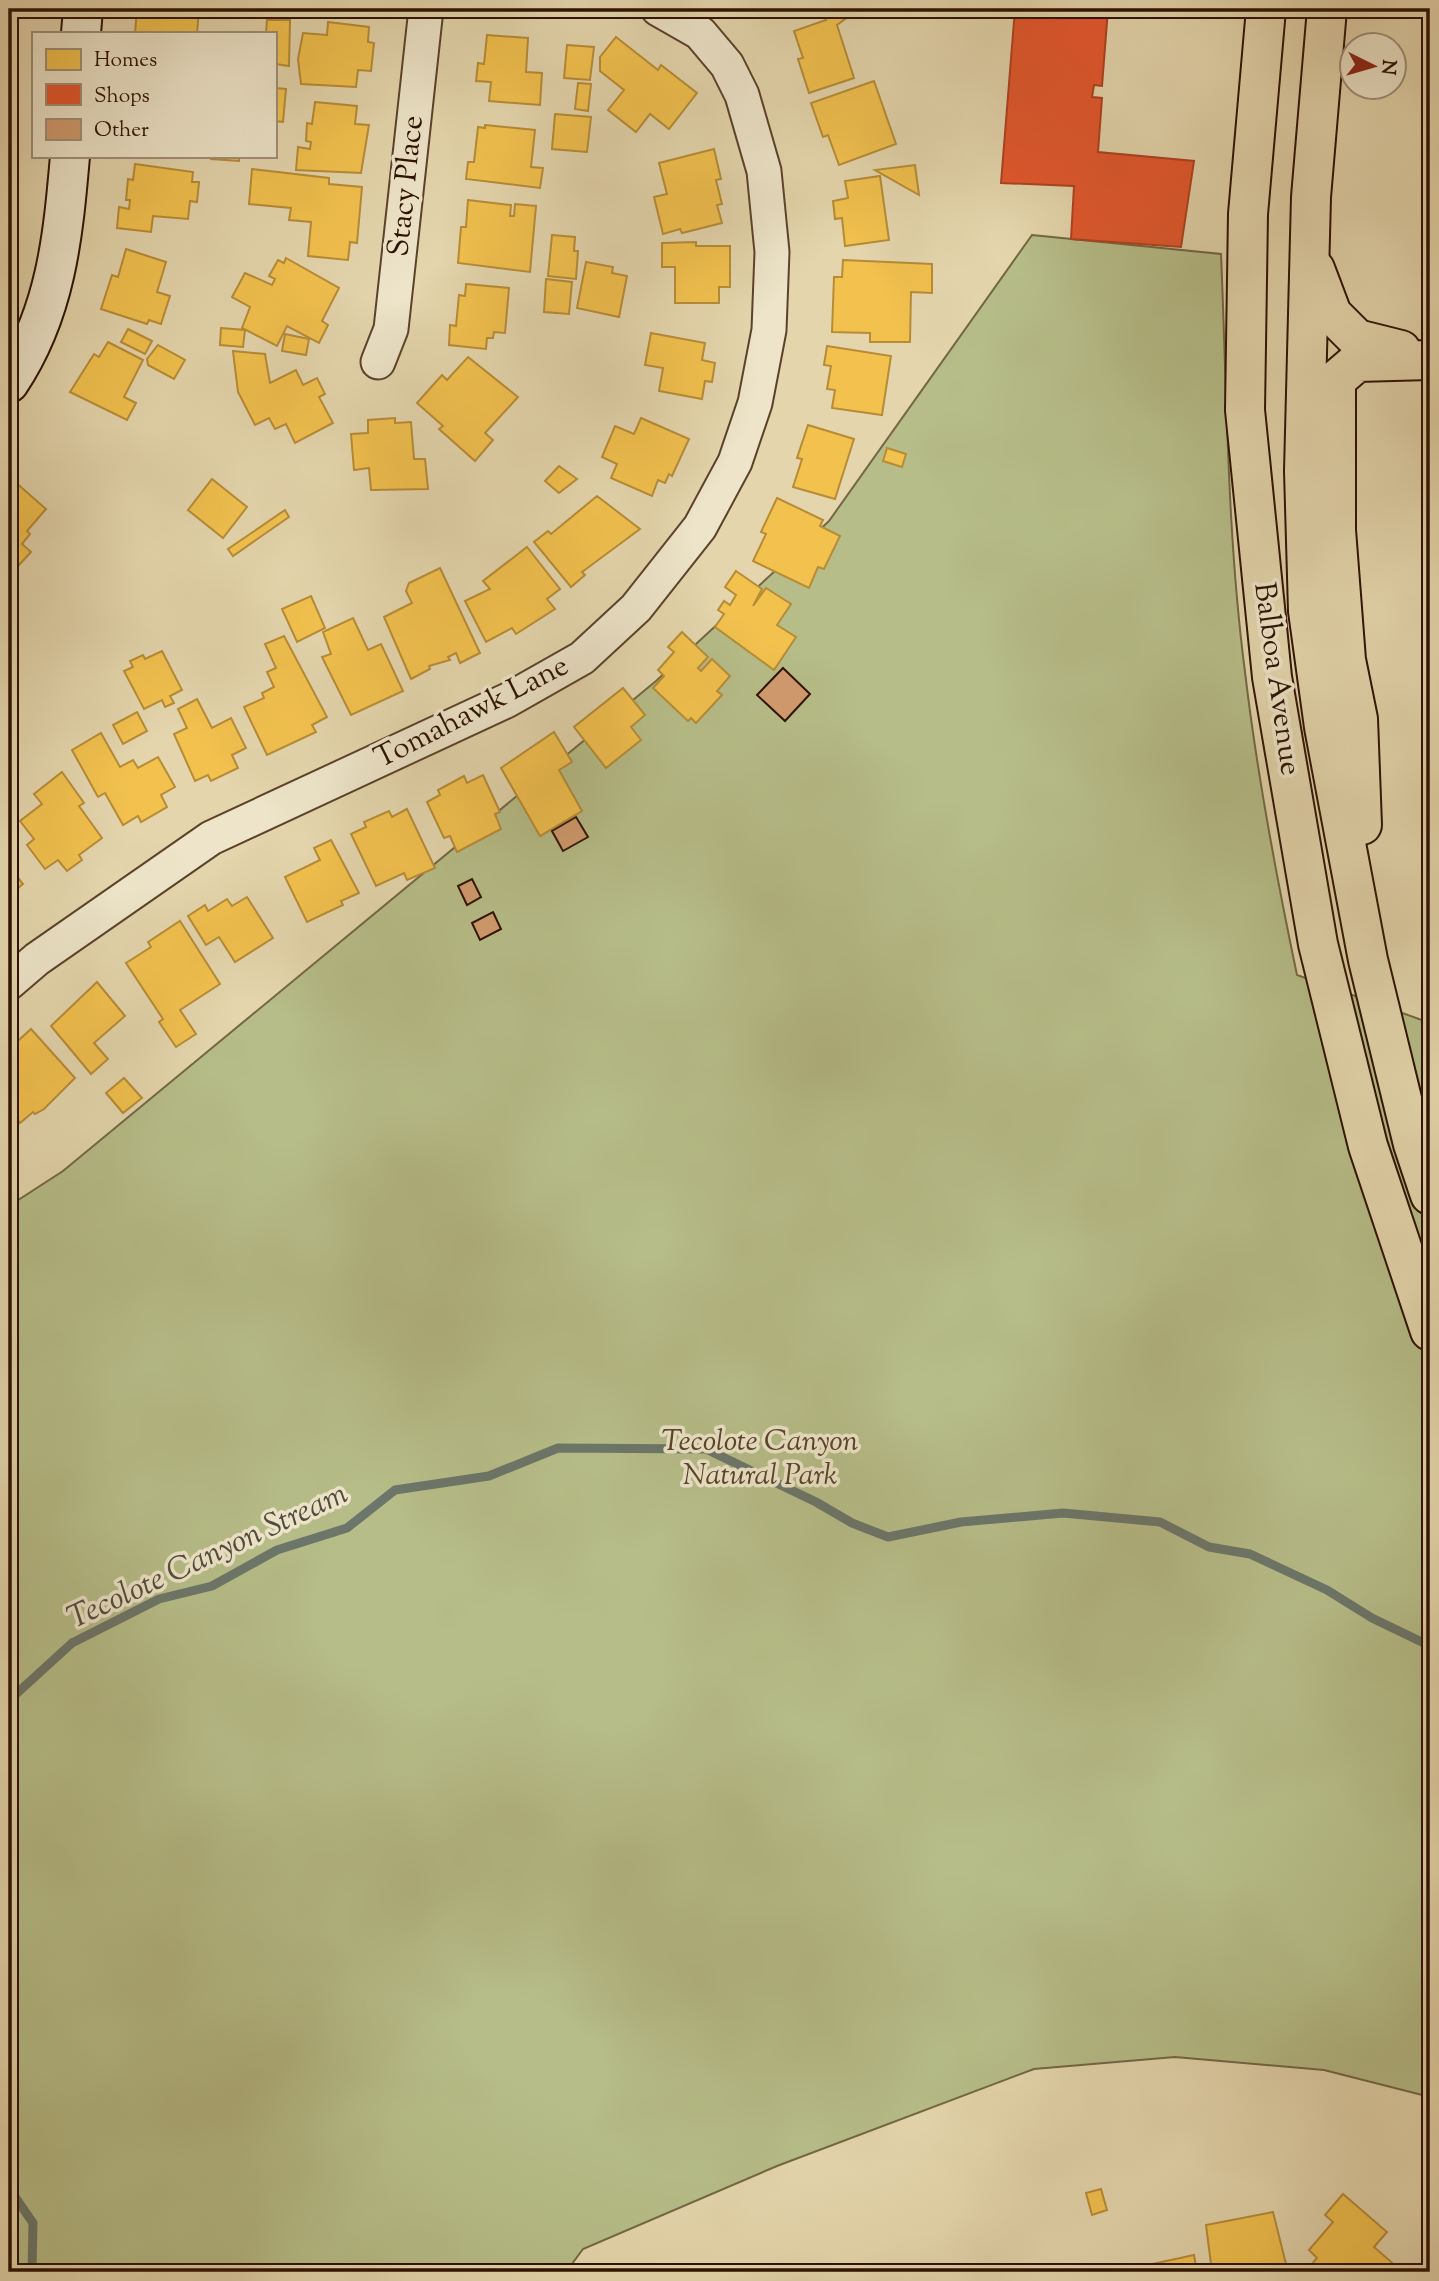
<svg xmlns="http://www.w3.org/2000/svg" width="1439" height="2281" viewBox="0 0 1439 2281" font-family="'Sorts Mill Goudy',serif">
	<style>
		.green { fill: #b6bd88; stroke: #726844; stroke-width: 2 }
		.homes { fill: #f2c14e; stroke: #b78c37; stroke-width: 2 }
		.shops { fill: #e4572e; stroke: #ad4220; stroke-width: 2 }
		.lines { fill: none; stroke-linecap: round; stroke-linejoin: round }
		.stream { stroke: #6c766a; stroke-width: 9 }
		.building { fill: #d19b6f; stroke: #2d1200; stroke-width: 2 }
		.street-casing { stroke: #5b432b; stroke-width: 37 }
		.secondary-casing { stroke: #2d1200; stroke-width: 42 }
		.primary-casing { stroke: #2d1200; stroke-width: 42 }
		.street { stroke: #ede4c9; stroke-width: 33 }
		.secondary { stroke: #ede4c9; stroke-width: 38 }
		.primary { stroke: #e4d5ac; stroke-width: 38 }
		.labels { text-anchor: middle; dominant-baseline: central; stroke-width: 7; stroke-linejoin: round; paint-order: stroke }
		.street-label { font-size: 30px; fill: #2d1200; stroke: #ede4c9 }
		.park-label { font-size: 30px; font-style: italic; fill: #564529; stroke: #ede4c9 }
		.water-label { font-size: 32px; font-style: italic; fill: #524c3e; stroke: #ede4c9 }
	</style>
	<rect width="100%" height="100%" fill="#e4d5ac"/>
	<filter id="stains"><feTurbulence type="fractalNoise" baseFrequency=".00286" numOctaves="4"/><feColorMatrix values="0 0 0 0 .2 0 0 0 0 .09 0 0 0 0 .02 0 0 0 .5 -.17"/></filter>
	<radialGradient id="worn" r=".72"><stop offset=".6" stop-color="#630" stop-opacity="0"/><stop offset="1" stop-color="#630" stop-opacity=".3"/></radialGradient>
	<!-- green -->
	<path class="green" d="M1032 235 1221 254C1227 393 1227 534 1245 672 1257 774 1276 875 1297 975L1430 1023V2097L1324 2070 1175 2057 1034 2069 777 2166 583 2249 566 2272H9V1206L63 1171 656 681 829 521Z"/>
	<!-- homes -->
	<g class="homes">
		<polygon points="137,9 199,9 197,33 135,33"/>
		<polygon points="773,9 796,9 785,16"/>
		<polygon points="818,9 859,9 837,25 854,78 809,93 798,59 803,58 794,31 826,20"/>
		<polygon points="267,20 290,20 289,66 275,64 275,33 266,33"/>
		<polygon points="328,22 369,27 368,42 374,43 371,71 358,70 356,87 301,84 298,59 303,33 327,35"/>
		<polygon points="487,35 528,38 526,72 542,73 540,105 489,101 491,82 476,81 478,63 484,64"/>
		<polygon points="616,37 658,70 661,65 697,93 669,129 650,114 636,132 608,110 624,90 600,71 600,57"/>
		<polygon points="567,45 594,47 590,80 564,78"/>
		<polygon points="874,81 896,144 839,165 828,135 823,137 811,103"/>
		<polygon points="578,83 591,84 588,111 575,109"/>
		<polygon points="275,88 286,89 283,122 275,121"/>
		<polygon points="315,102 357,106 355,124 369,125 361,173 296,170 298,147 310,149 311,142 306,141 307,123 312,124"/>
		<polygon points="555,114 591,117 587,152 552,149"/>
		<polygon points="485,125 535,130 531,167 543,168 540,188 466,179 468,162 474,162 478,127 485,128"/>
		<polygon points="714,149 721,179 716,180 722,204 717,205 722,223 682,233 680,229 663,234 654,197 667,194 659,163"/>
		<polygon points="211,156 239,156 239,161 211,159"/>
		<polygon points="135,164 193,172 192,182 199,182 197,202 190,201 188,219 153,216 151,232 117,228 119,207 129,209 130,200 126,200 128,179 133,180"/>
		<polygon points="915,165 919,195 875,170"/>
		<polygon points="252,169 329,178 329,184 362,187 357,243 350,242 348,260 308,256 311,222 289,220 291,208 249,204"/>
		<polygon points="880,176 889,240 845,246 842,218 835,219 833,201 848,198 845,181"/>
		<polygon points="468,200 511,205 510,216 514,216 515,204 536,206 530,272 458,263 461,227 466,227"/>
		<polygon points="552,235 575,237 574,251 578,251 576,279 548,276"/>
		<polygon points="696,242 696,246 730,246 730,287 719,287 719,303 675,303 675,267 662,267 662,243"/>
		<polygon points="126,249 166,262 157,292 170,296 161,324 149,320 147,324 101,309 112,275 118,277"/>
		<polygon points="286,258 339,288 322,321 328,325 319,343 287,326 277,346 242,328 250,307 232,297 245,273 272,285 275,279 269,276 278,260 284,263"/>
		<polygon points="843,260 932,264 932,293 911,292 910,342 870,342 870,333 832,332 834,277 842,277"/>
		<polygon points="586,262 613,267 612,273 627,276 619,317 577,308"/>
		<polygon points="546,279 572,282 569,314 544,312"/>
		<polygon points="466,284 509,288 505,333 494,332 493,338 487,338 486,349 449,345 450,325 456,326 459,295 465,296"/>
		<polygon points="221,328 245,330 243,347 220,345"/>
		<polygon points="128,329 152,341 145,354 121,342"/>
		<polygon points="651,333 705,343 702,360 715,363 712,382 705,381 702,399 659,391 663,368 645,365"/>
		<polygon points="285,334 309,339 306,355 282,351"/>
		<polygon points="108,342 143,360 124,397 136,403 127,420 70,392 94,354 99,357"/>
		<polygon points="158,345 185,360 174,379 148,365 147,359"/>
		<polygon points="827,346 891,356 882,415 832,408 835,390 827,389 831,366 824,365"/>
		<polygon points="233,351 265,354 270,383 296,370 303,385 317,378 325,394 319,397 333,423 295,443 286,424 275,429 269,418 255,425 238,392"/>
		<polygon points="468,357 518,397 485,433 493,440 475,461 439,429 443,426 417,403 442,375 447,380"/>
		<polygon points="395,418 395,423 411,422 414,459 425,459 428,489 371,490 369,468 354,470 351,434 368,433 368,420"/>
		<polygon points="641,418 689,439 672,476 669,474 665,483 658,480 652,496 611,478 617,464 602,457 615,426 634,434"/>
		<polygon points="808,425 854,439 835,499 793,487 802,459 797,458"/>
		<polygon points="887,448 906,454 902,467 883,461"/>
		<polygon points="559,466 577,479 559,493 545,481"/>
		<polygon points="212,479 247,507 223,538 188,510"/>
		<polygon points="14,481 46,509 27,531 30,534 22,544 31,552 19,565 9,556 9,488"/>
		<polygon points="597,496 640,529 582,572 585,575 571,587 534,542 548,531 551,534"/>
		<polygon points="777,498 823,520 820,526 840,536 824,569 818,567 809,588 753,561 766,534 761,532"/>
		<polygon points="285,510 289,517 233,556 228,549"/>
		<polygon points="527,547 560,589 547,599 555,609 516,634 512,628 486,642 465,601 490,589 483,581"/>
		<polygon points="440,568 480,653 460,663 456,653 448,657 450,660 429,666 430,669 411,679 384,617 412,603 406,591 409,583"/>
		<polygon points="736,571 762,589 753,606 766,588 791,604 777,625 796,637 774,670 715,627 724,614 718,610 724,601 730,605 736,595 725,587"/>
		<polygon points="311,596 325,628 297,642 282,609"/>
		<polygon points="353,618 368,650 381,644 403,691 351,715 322,657 331,654 323,632"/>
		<polygon points="682,632 708,657 698,668 701,671 712,659 730,676 717,691 722,695 696,723 691,718 688,721 653,688 664,676 658,670 674,652 668,647"/>
		<polygon points="284,636 327,717 312,725 316,732 267,755 244,707 264,698 262,693 274,687 267,672 276,668 265,644"/>
		<polygon points="162,651 182,690 170,696 174,703 165,707 162,700 144,709 124,671 133,667 130,661 143,655 145,659"/>
		<polygon points="623,688 645,715 631,727 641,740 606,768 574,727"/>
		<polygon points="197,699 212,728 231,718 246,748 232,755 238,768 211,781 208,775 195,781 174,734 187,728 178,709"/>
		<polygon points="137,712 147,731 123,744 113,725"/>
		<polygon points="554,732 572,762 559,770 582,811 540,836 501,768"/>
		<polygon points="101,733 120,767 133,760 138,768 158,757 175,787 161,795 167,807 141,822 138,816 123,825 105,793 98,797 72,750"/>
		<polygon points="62,772 84,803 79,806 102,838 79,855 82,860 67,871 58,860 45,869 27,845 34,839 20,821 42,804 34,794"/>
		<polygon points="483,775 500,812 495,814 501,829 457,852 450,836 444,838 427,802 440,795 438,790 464,776 467,783"/>
		<polygon points="407,809 435,868 407,880 404,873 376,886 351,834 366,827 364,822 389,811 392,817"/>
		<polygon points="331,840 359,893 341,901 343,905 307,922 285,877 320,860 314,848"/>
		<polygon points="9,867 23,884 9,896"/>
		<polygon points="247,897 273,938 235,962 219,937 206,945 188,916 205,905 208,911 227,899 232,906"/>
		<polygon points="180,921 220,984 180,1010 196,1034 176,1047 159,1022 163,1019 126,963 151,947 148,942"/>
		<polygon points="97,982 125,1016 94,1043 108,1059 91,1074 51,1026"/>
		<polygon points="31,1029 75,1078 44,1109 35,1114 33,1112 20,1123 9,1110 9,1049"/>
		<polygon points="124,1078 142,1098 123,1113 106,1093"/>
		<polygon points="1101,2189 1107,2210 1092,2215 1086,2193"/>
		<polygon points="1343,2194 1387,2232 1374,2247 1397,2267 1393,2272 1305,2272 1317,2258 1309,2250 1333,2222 1325,2215"/>
		<polygon points="1273,2212 1288,2272 1212,2272 1206,2225"/>
		<polygon points="1194,2255 1197,2272 1144,2272 1143,2266"/>
		<polygon points="1430,2263 1430,2272 1420,2272 1418,2266"/>
		<polygon points="1057,2266 1058,2272 1046,2272 1045,2269"/>
	</g>
	<!-- shops -->
	<polygon class="shops" points="1015,9 1108,9 1102,86 1094,85 1092,97 1102,98 1098,152 1194,161 1181,247 1071,239 1074,186 1001,183"/>
	<g class="lines">
		<!-- stream -->
		<g class="stream">
			<polyline points="9,1695 15,1695 72,1643 159,1599 212,1586 277,1550 347,1528 395,1490 489,1476 558,1448 706,1449 816,1502 852,1523 888,1537 961,1522 1063,1513 1160,1522 1209,1547 1250,1554 1327,1590 1372,1618 1430,1646"/>
			<polyline points="9,2188 33,2223 32,2272"/>
		</g>
	</g>
	<!-- building -->
	<g class="building">
		<polygon points="783,668 810,694 785,721 757,695"/>
		<polygon points="576,817 588,837 563,851 552,831"/>
		<polygon points="472,879 481,897 467,905 458,886"/>
		<polygon points="493,912 501,929 480,940 472,923"/>
	</g>
	<g class="lines">
		<!-- street casing -->
		<g class="street-casing">
			<g id="street">
				<polyline points="378,362 391,329 426,9"/>
				<polyline points="9,983 37,959 211,838 508,700 582,658 636,608 700,527 735,462 755,403 769,330 772,252 764,171 742,95 727,65 700,33 658,9"/>
			</g>
		</g>
		<!-- secondary casing -->
		<g class="secondary-casing">
			<g id="secondary">
				<polyline points="81,33 83,9"/>
				<path d="M9 383C56 313 63 237 70 156"/>
			</g>
		</g>
		<!-- primary casing -->
		<g class="primary-casing">
			<g id="primary">
				<polyline points="1266,9 1248,214 1245,410 1272,677 1318,944 1368,1146 1430,1331"/>
				<polyline points="1327,9 1311,197 1304,471 1308,611 1324,727 1368,960 1413,1144 1430,1195"/>
				<polyline points="1315,269 1332,314 1357,339 1401,350"/>
				<polyline points="1362,825 1358,719 1346,660 1336,530 1336,380 1357,362 1430,360"/>
			</g>
		</g>
		<!-- street -->
		<use href="#street" class="street"/>
		<!-- secondary -->
		<use href="#secondary" class="secondary"/>
		<!-- primary -->
		<use href="#primary" class="primary"/>
	</g>
	<g class="labels">
		<!-- street labels -->
		<g class="street-label">
			<text transform="translate(407 186) rotate(-84)">Stacy Place</text>
			<text transform="translate(1276 679) rotate(82)">Balboa Avenue</text>
			<text transform="translate(472 713) rotate(-27)">Tomahawk Lane</text>
		</g>
		<!-- park labels -->
		<g class="park-label">
			<text x="760" y="1442">Tecolote Canyon<tspan x="760" dy="34">Natural Park</tspan></text>
		</g>
		<!-- water labels -->
		<g class="water-label">
			<text transform="translate(208 1557) rotate(-25)">Tecolote Canyon Stream</text>
		</g>
	</g>
	<!-- margin -->
	<rect width="1439" height="2281" fill="none" stroke="#e4d5ac" stroke-width="35"/>
	<rect x="10" y="10" width="1418" height="2260" fill="none" stroke="#2d1200" stroke-width="3.5"/>
	<rect x="18" y="18" width="1404" height="2246" fill="none" stroke="#2d1200" stroke-width="2"/>
	<!-- legend -->
	<rect x="32" y="32" width="245" height="126" fill="#ede4c9" stroke="#a09079" stroke-width="2"/>
	<rect x="46" y="49" width="35" height="21" fill="#f2c14e" stroke="#a09079" stroke-width="2"/>
	<text x="94" y="66" font-size="21" fill="#2d1200">Homes</text>
	<rect x="46" y="84" width="35" height="21" fill="#e4572e" stroke="#a09079" stroke-width="2"/>
	<text x="94" y="102" font-size="21" fill="#2d1200">Shops</text>
	<rect x="46" y="119" width="35" height="21" fill="#d19b6f" stroke="#a09079" stroke-width="2"/>
	<text x="94" y="136" font-size="21" fill="#2d1200">Other</text>
	<!-- north arrow -->
	<g transform="translate(1373 66) rotate(95)"><circle r="33" fill="#ede4c9" stroke="#a09079" stroke-width="2"/>
	<path d="M0-5L12 26L0 18L-12 26Z" fill="#8f2418"/>
	<text y="-10" font-size="19" font-weight="bold" text-anchor="middle" fill="#2d1200">N</text>
	</g>
	<rect width="100%" height="100%" filter="url(#stains)"/>
	<rect width="100%" height="100%" fill="url(#worn)"/>
</svg>
